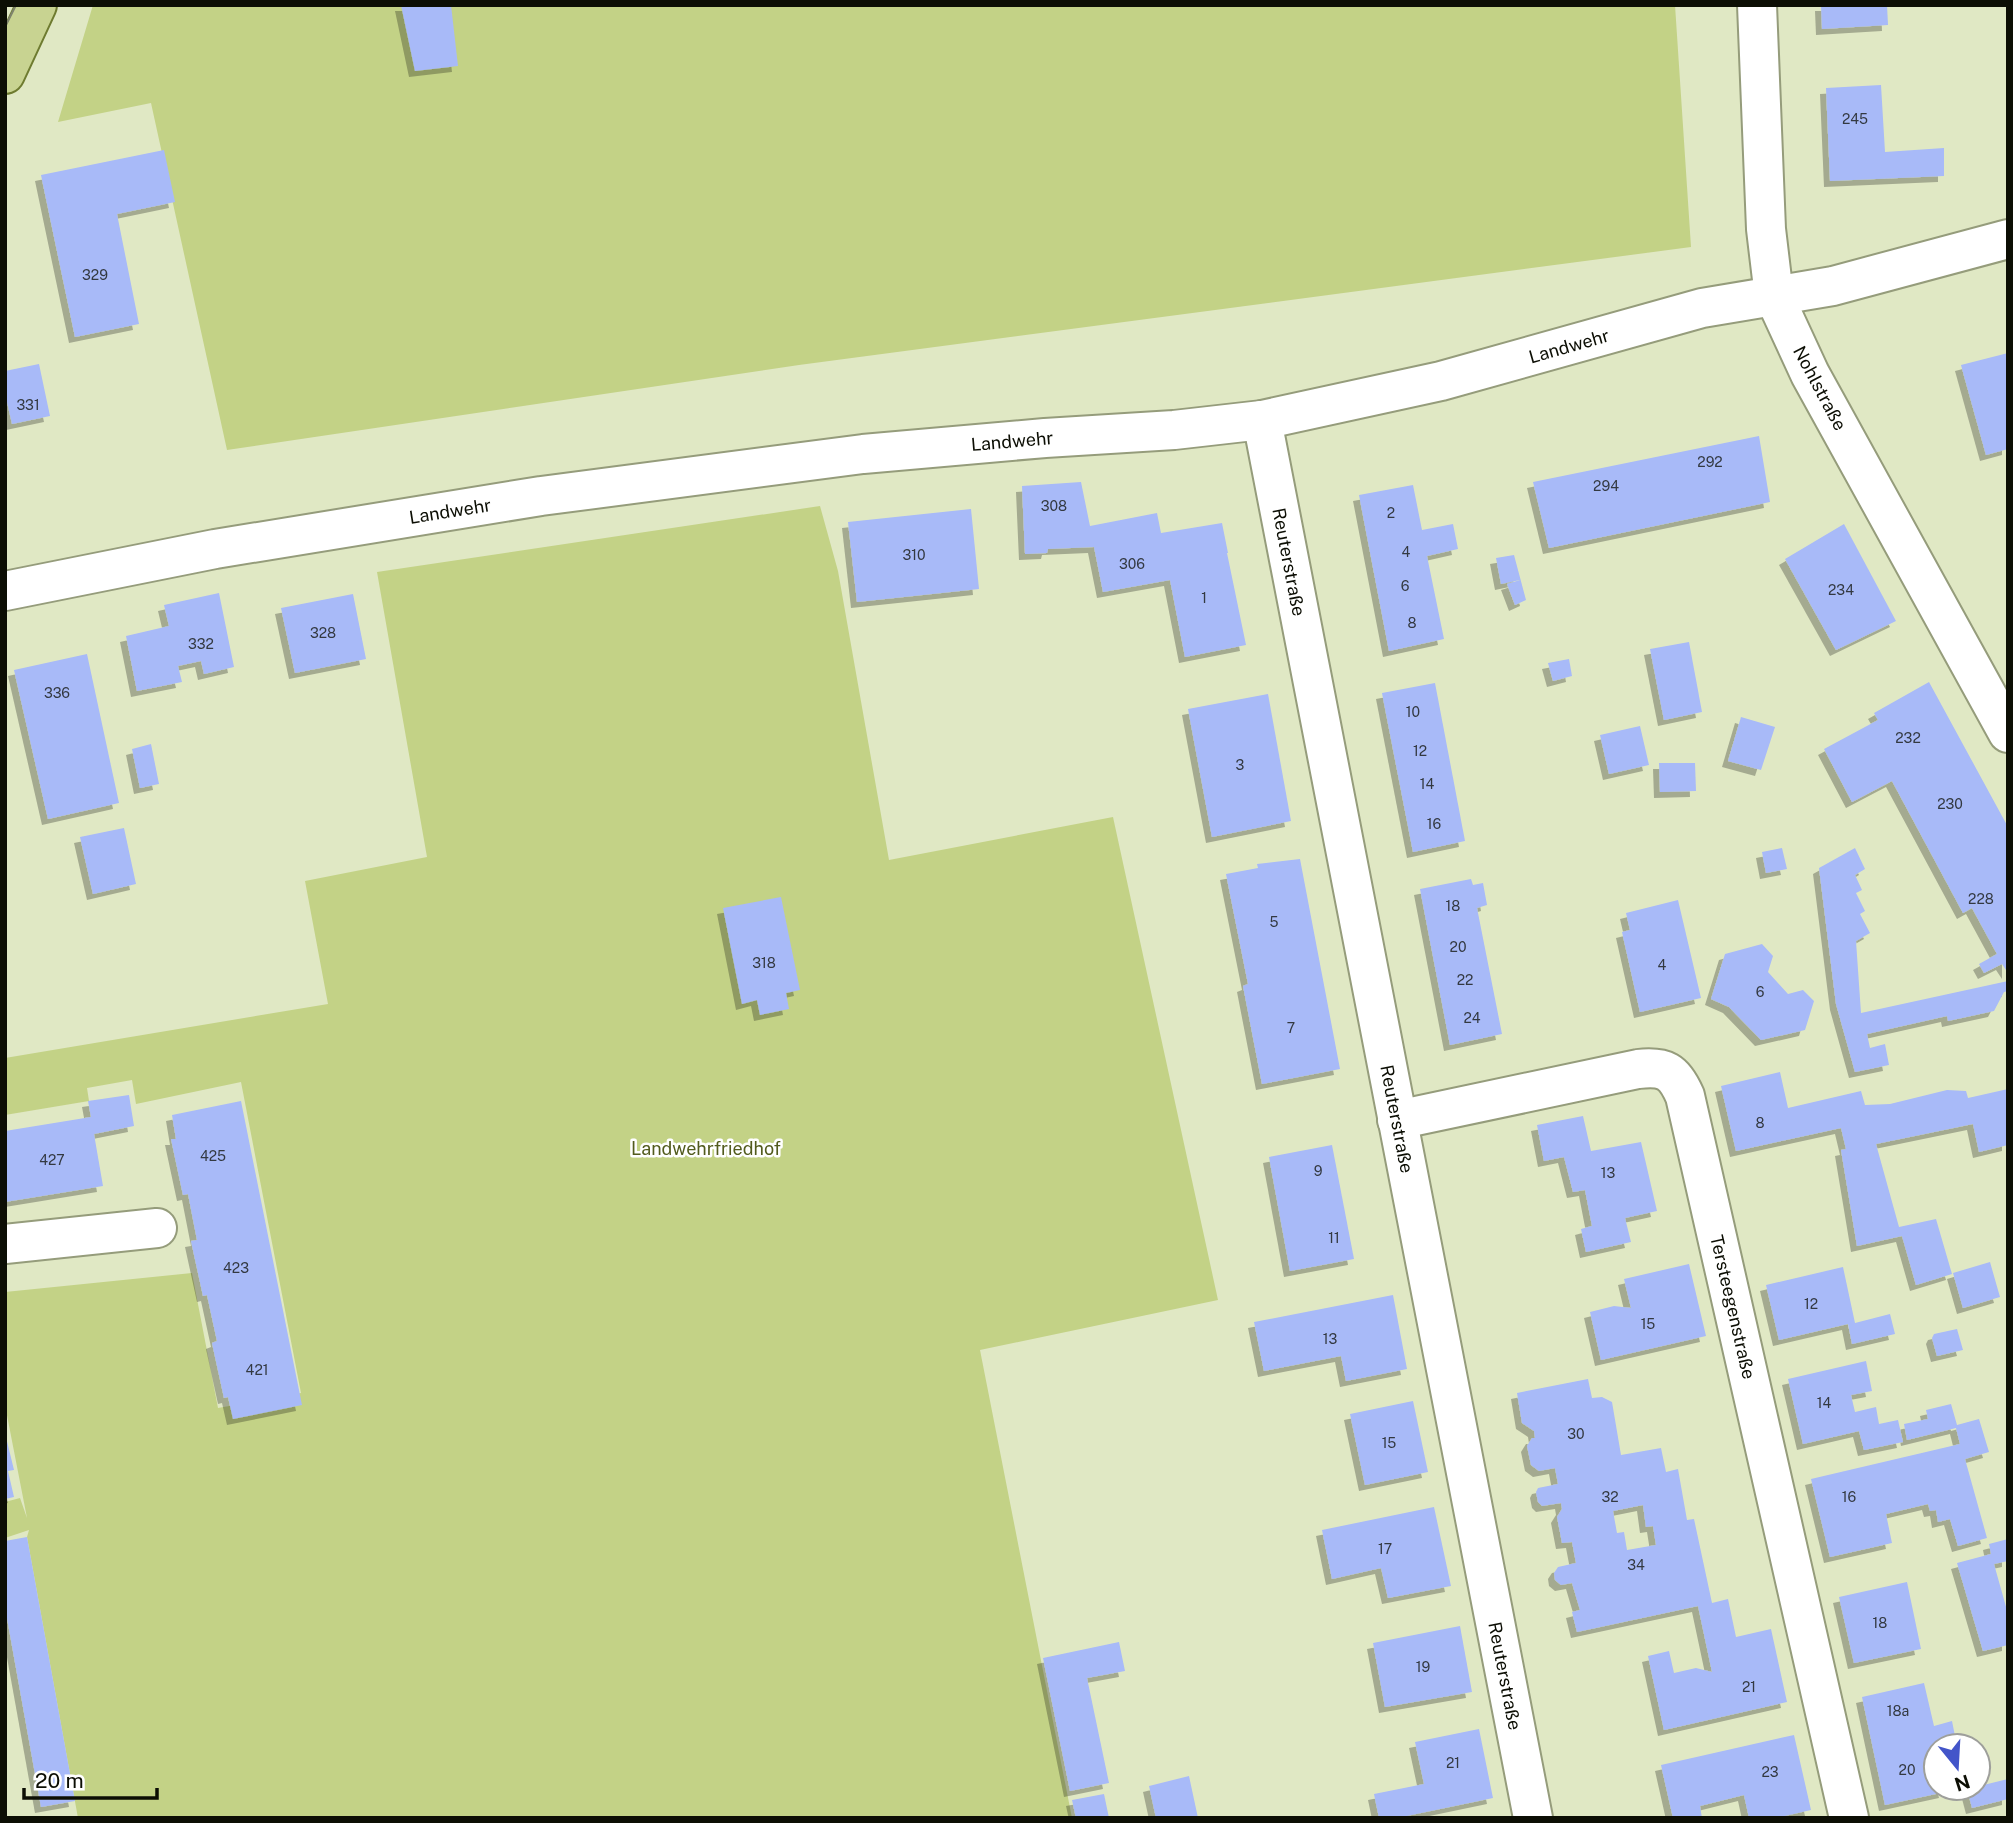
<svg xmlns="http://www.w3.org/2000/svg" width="2013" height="1823" viewBox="0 0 2013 1823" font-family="'Public Sans',sans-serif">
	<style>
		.green { fill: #c3d286 }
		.building { fill: #a8baf8; fill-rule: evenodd; filter: url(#shadow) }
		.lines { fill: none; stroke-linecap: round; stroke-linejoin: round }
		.street-casing { stroke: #959c7b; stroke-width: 42 }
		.secondary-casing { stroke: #959c7b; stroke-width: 42 }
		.primary-casing { stroke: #6e7b30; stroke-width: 42 }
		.street { stroke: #fff; stroke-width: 38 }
		.secondary { stroke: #fff; stroke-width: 38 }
		.primary { stroke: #c8d391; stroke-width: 38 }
		.tram { stroke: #7f846c; stroke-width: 2 }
		.labels { text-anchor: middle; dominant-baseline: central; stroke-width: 5; stroke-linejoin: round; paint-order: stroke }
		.number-label { font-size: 14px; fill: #333941 }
		.street-label { font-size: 18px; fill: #0c0e04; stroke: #fff }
		.park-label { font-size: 18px; fill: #525b1d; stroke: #fff }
	</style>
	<defs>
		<filter id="shadow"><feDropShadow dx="-6" dy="6" stdDeviation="0" flood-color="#0004"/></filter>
	</defs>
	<rect width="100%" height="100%" fill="#e0e8c4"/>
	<!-- green -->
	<g class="green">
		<polygon points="93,5 1675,5 1691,247 799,365 227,450 151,103 58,122"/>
		<polygon points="820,506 838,571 889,860 1113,817 1218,1300 980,1350 1072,1818 78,1818 27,1537 29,1530 5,1538 5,1502 20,1498 27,1518 5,1405 5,1292 192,1273 218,1408 301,1393 241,1082 136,1104 132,1080 87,1088 89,1101 5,1115 5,1058 328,1004 305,881 427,857 377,572"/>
	</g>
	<!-- building -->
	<g class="building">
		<polygon points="401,5 451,5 458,66 415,71"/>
		<polygon points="1821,5 1887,5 1888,25 1822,29"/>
		<polygon points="1881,85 1885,152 1944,148 1944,176 1830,181 1826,88"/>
		<polygon points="164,150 175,202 117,214 139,324 75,337 41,175"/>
		<polygon points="2008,353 2008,449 1986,455 1961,365"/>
		<polygon points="39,364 50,416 12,424 5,393 5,371"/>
		<polygon points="1759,436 1770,502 1549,548 1533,482"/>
		<polygon points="1081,482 1090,526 1157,513 1161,533 1222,523 1228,553 1227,553 1246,645 1185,657 1170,580 1103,592 1094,547 1048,549 1047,553 1025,554 1022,486"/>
		<polygon points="1413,485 1422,530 1453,524 1458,549 1427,556 1444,639 1389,651 1359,495"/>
		<polygon points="971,509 979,589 857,602 848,522"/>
		<polygon points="1844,524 1896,621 1836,650 1785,559"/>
		<polygon points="1514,555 1526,600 1515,605 1507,584 1520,580 1501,584 1496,558"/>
		<polygon points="219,593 234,667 204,674 201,661 178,666 182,682 137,691 126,636 169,626 164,605"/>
		<polygon points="353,594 366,659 295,673 281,608"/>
		<polygon points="1689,642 1702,712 1664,720 1650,649"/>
		<polygon points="87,654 119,803 48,819 14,670"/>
		<polygon points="1569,659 1572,676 1553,681 1548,663"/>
		<polygon points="1929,682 2008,827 2008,973 2002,964 1984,973 1979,964 1997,954 1972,908 1963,913 1892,781 1852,802 1824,749 1878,720 1874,713"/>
		<polygon points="1435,683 1465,841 1413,852 1382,693"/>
		<polygon points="1268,694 1291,821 1212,837 1188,709"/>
		<polygon points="1741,717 1775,727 1761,770 1728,761"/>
		<polygon points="1640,726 1649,765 1609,774 1600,735"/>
		<polygon points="151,744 159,784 140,788 132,749"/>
		<polygon points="1659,763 1695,763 1696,791 1660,792"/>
		<polygon points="124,828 136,884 93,894 80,837"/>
		<polygon points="1782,848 1787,869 1766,873 1762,852"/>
		<polygon points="1855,848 1865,869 1855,875 1862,890 1856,893 1865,911 1860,914 1870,933 1856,941 1861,1013 2008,981 2008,991 2004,992 1994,1011 1948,1021 1947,1016 1867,1034 1870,1048 1885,1044 1889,1065 1855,1072 1836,1004 1819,868"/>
		<polygon points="1300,859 1340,1069 1262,1084 1243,986 1248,984 1226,874 1258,868 1257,864"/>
		<polygon points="1471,879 1473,885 1483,883 1487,905 1477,908 1502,1034 1450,1045 1420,889"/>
		<polygon points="781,897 800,990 786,993 789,1009 760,1015 757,1000 742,1004 723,908"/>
		<polygon points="1678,900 1701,998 1640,1012 1622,932 1630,930 1626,913"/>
		<polygon points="1762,944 1773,956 1768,972 1788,994 1803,990 1814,1001 1805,1030 1761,1040 1729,1007 1711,999 1725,954"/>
		<polygon points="1780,1072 1788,1108 1861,1091 1865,1105 1890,1104 1947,1090 1966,1091 1968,1098 2008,1089 2008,1145 1979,1152 1973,1124 1876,1144 1899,1227 1936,1219 1952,1274 1916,1285 1902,1236 1857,1246 1841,1150 1846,1149 1841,1128 1736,1151 1721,1086"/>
		<polygon points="129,1095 134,1126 94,1134 103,1186 5,1202 5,1131 91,1117 88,1101"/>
		<polygon points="241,1101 302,1405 233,1419 228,1397 224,1398 212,1343 217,1341 207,1295 203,1296 191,1241 197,1240 188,1194 183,1195 171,1139 176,1139 172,1115"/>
		<polygon points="1583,1116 1591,1151 1641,1142 1657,1211 1625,1218 1631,1242 1586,1252 1581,1229 1592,1226 1585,1190 1573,1192 1564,1157 1544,1161 1537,1125"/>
		<polygon points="1332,1145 1354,1259 1290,1271 1269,1157"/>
		<polygon points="1990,1262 2000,1297 1963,1308 1953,1273"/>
		<polygon points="1689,1264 1706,1336 1601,1360 1590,1312 1614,1306 1631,1308 1624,1279"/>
		<polygon points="1843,1267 1855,1323 1890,1314 1895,1334 1852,1344 1848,1324 1779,1340 1766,1285"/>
		<polygon points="1393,1295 1407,1369 1346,1381 1341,1356 1264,1371 1254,1322"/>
		<polygon points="1957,1329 1963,1350 1937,1356 1932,1338 1934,1334"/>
		<polygon points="1866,1361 1872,1391 1851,1395 1855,1412 1876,1407 1879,1424 1898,1420 1903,1442 1864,1450 1859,1431 1803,1444 1788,1379"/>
		<path d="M1588 1379 1592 1398 1602 1397 1612 1402 1621 1455 1661 1448 1666 1472 1678 1469 1687 1520 1694 1519 1712 1603 1728 1599 1736 1637 1771 1629 1787 1702 1664 1730 1648 1656 1669 1651 1674 1673 1696 1668 1712 1672 1698 1606 1577 1632 1572 1612 1580 1610 1572 1583 1561 1585 1555 1580 1554 1573 1558 1567 1576 1563 1572 1542 1562 1543 1557 1517 1562 1509 1561 1503 1542 1506 1538 1502 1536 1492 1538 1488 1558 1484 1555 1468 1539 1471 1531 1465 1527 1446 1532 1438H1535L1534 1431 1522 1423 1517 1393ZM1643 1505 1646 1527 1653 1526 1656 1545 1627 1550 1624 1532 1617 1533 1613 1511Z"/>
		<polygon points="1413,1401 1428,1472 1365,1485 1350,1414"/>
		<polygon points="1951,1404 1957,1425 1979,1419 1989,1452 1965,1459 1987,1538 1958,1546 1950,1519 1938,1522 1936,1510 1930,1511 1928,1504 1886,1514 1892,1543 1830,1557 1811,1479 1960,1444 1956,1428 1907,1440 1904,1424 1928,1419 1926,1410"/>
		<polygon points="5,1433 14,1470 8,1471 14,1497 5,1499"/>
		<polygon points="1434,1507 1451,1586 1388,1598 1381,1568 1332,1579 1322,1530"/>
		<polygon points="27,1537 75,1801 41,1807 5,1607 5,1541"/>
		<polygon points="2008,1539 2008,1561 1994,1564 2008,1614 2008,1645 1983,1651 1957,1563 1991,1554 1989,1544"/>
		<polygon points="1907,1582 1921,1649 1854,1663 1839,1597"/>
		<polygon points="1460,1626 1472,1692 1385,1707 1373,1643"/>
		<polygon points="1119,1642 1125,1671 1087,1678 1109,1783 1070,1791 1043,1658"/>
		<polygon points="1924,1683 1934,1726 1952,1721 1957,1746 1936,1746 1936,1788 1944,1788 1945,1792 1885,1805 1862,1697"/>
		<polygon points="1479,1729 1493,1798 1397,1818 1379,1818 1374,1794 1424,1784 1415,1742"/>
		<polygon points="1794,1735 1811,1810 1776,1818 1749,1818 1744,1795 1700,1806 1702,1818 1673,1818 1661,1765"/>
		<polygon points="1189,1776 1198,1818 1156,1818 1149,1786"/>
		<polygon points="2008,1779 2008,1799 1972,1808 1967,1789"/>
		<polygon points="1104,1794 1109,1818 1076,1818 1072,1800"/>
	</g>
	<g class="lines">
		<!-- street casing -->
		<g class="street-casing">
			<g id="street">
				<polyline points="1757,5 1766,229 1774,296 1810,374 2008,733"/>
				<polyline points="1262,420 1533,1818"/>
				<path d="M1397 1120 1638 1069C1665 1066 1674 1071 1685 1096L1849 1818"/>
				<polyline points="5,1244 157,1228"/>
			</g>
		</g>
		<!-- secondary casing -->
		<g class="secondary-casing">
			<polyline id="secondary" points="5,591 215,549 541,496 863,454 1045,438 1174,430 1262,420 1441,381 1702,308 1833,286 2008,239"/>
		</g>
		<!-- primary casing -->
		<g class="primary-casing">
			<polyline id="primary" points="5,74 37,5"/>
		</g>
		<!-- street -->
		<use href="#street" class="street"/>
		<!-- secondary -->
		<use href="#secondary" class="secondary"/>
		<!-- primary -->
		<use href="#primary" class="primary"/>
		<!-- tram -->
		<polyline class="tram" points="5,27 16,5"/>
	</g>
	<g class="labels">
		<!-- number labels -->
		<g class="number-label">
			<text x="1855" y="119">245</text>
			<text x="95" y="275">329</text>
			<text x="28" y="405">331</text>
			<text x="1710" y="462">292</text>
			<text x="1606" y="486">294</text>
			<text x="1054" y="506">308</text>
			<text x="1391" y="513">2</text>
			<text x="1406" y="552">4</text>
			<text x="914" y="555">310</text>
			<text x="1132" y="564">306</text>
			<text x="1405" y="586">6</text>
			<text x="1841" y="590">234</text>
			<text x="1204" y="598">1</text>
			<text x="1412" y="623">8</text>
			<text x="323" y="633">328</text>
			<text x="201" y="644">332</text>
			<text x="57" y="693">336</text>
			<text x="1413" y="712">10</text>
			<text x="1908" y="738">232</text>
			<text x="1420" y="751">12</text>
			<text x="1240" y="765">3</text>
			<text x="1427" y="784">14</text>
			<text x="1950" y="804">230</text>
			<text x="1434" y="824">16</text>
			<text x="1981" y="899">228</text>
			<text x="1453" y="906">18</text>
			<text x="1274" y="922">5</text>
			<text x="1458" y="947">20</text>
			<text x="764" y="963">318</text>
			<text x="1662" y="965">4</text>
			<text x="1465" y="980">22</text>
			<text x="1760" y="992">6</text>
			<text x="1472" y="1018">24</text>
			<text x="1291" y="1028">7</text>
			<text x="1760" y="1123">8</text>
			<text x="213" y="1156">425</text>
			<text x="52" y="1160">427</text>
			<text x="1318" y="1171">9</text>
			<text x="1608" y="1173">13</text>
			<text x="1334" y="1238">11</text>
			<text x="236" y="1268">423</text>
			<text x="1811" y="1304">12</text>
			<text x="1648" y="1324">15</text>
			<text x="1330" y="1339">13</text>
			<text x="257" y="1370">421</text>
			<text x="1824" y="1403">14</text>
			<text x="1576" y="1434">30</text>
			<text x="1389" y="1443">15</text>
			<text x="1610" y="1497">32</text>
			<text x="1849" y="1497">16</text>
			<text x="1385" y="1549">17</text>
			<text x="1636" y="1565">34</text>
			<text x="1880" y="1623">18</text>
			<text x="1423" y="1667">19</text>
			<text x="1749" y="1687">21</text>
			<text x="1898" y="1711">18a</text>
			<text x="1453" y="1763">21</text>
			<text x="1907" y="1770">20</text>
			<text x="1770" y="1772">23</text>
		</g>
		<!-- street labels -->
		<g class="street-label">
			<text transform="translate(1569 346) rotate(-16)">Landwehr</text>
			<text transform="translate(1820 388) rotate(62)">Nohlstraße</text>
			<text transform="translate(1012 441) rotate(-5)">Landwehr</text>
			<text transform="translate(450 511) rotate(-9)">Landwehr</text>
			<text transform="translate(1289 562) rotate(79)">Reuterstraße</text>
			<text transform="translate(1397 1119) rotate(79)">Reuterstraße</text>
			<text transform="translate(1733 1307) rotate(77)">Tersteegenstraße</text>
			<text transform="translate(1505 1676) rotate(79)">Reuterstraße</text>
		</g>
		<!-- park labels -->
		<g class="park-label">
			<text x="706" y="1148">Landwehrfriedhof</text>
		</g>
	</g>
	<!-- border -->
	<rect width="2013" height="1823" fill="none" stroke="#0c0e04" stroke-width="14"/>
	<!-- north arrow -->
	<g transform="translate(1957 1767) rotate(162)"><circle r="33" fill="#ffffff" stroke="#9e9f9b" stroke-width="2"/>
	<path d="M0-5L12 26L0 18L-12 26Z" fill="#4355c9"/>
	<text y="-10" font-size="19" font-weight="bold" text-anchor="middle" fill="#0c0e04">N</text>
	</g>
	<!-- scale -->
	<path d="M24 1788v10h133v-10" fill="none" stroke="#0c0e04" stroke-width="3.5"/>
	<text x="35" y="1788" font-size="21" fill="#0c0e04" stroke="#ffffff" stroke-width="5" paint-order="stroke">20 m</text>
</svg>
